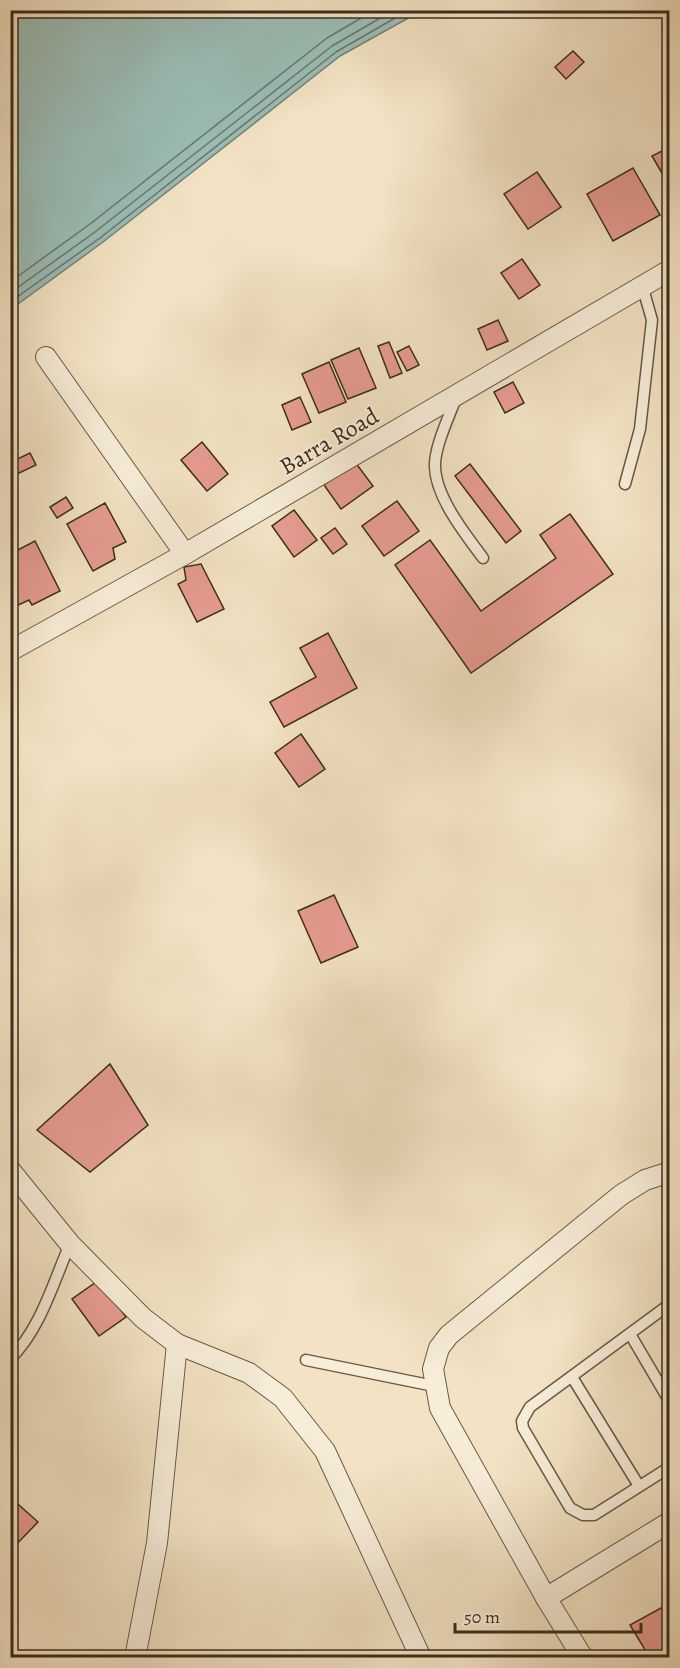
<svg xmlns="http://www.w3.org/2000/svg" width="680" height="1668" viewBox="0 0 680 1668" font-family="Alegreya,serif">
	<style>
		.water { fill: #9bbeb7; stroke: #748479; stroke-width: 1.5 }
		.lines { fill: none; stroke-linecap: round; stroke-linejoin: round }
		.shore { stroke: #6a766a; stroke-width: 1.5 }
		.building { fill: #e79c91; stroke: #3a2d1d; stroke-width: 1.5 }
		.service-casing { stroke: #685a47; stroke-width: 13 }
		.minor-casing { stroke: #685a47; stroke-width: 22 }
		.service { stroke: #f7edd9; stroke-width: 10 }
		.minor { stroke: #f7edd9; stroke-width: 20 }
		.labels { text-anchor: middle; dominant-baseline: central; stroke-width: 4.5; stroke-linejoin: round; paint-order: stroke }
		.street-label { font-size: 24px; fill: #3a2d1d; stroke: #f7edd9 }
	</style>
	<rect width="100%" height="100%" fill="#f3e3c4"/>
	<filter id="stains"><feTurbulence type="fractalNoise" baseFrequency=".00333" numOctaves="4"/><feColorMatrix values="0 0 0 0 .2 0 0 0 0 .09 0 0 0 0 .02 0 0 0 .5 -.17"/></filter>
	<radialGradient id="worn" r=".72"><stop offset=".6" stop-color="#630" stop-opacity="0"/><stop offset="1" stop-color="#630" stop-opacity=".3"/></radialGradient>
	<!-- water -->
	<polygon class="water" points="11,10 421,10 421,11 340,56 103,242 11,309"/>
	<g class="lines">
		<!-- shore -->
		<g class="shore">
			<polyline points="10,282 90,224 327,38 375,10"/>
			<polyline points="10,293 95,232 332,46 394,10"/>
			<polyline points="10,302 100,238 336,52 409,10"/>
		</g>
	</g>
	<!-- building -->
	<g class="building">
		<polygon points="573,51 584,62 566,79 555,67"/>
		<polygon points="670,147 670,187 652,156"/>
		<polygon points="633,168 660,215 613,241 587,194"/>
		<polygon points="537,172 561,207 528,229 504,194"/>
		<polygon points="522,259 540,285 519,299 501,273"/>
		<polygon points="498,320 508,341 487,350 478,329"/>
		<polygon points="389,342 402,373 390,378 378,346"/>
		<polygon points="409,346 419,365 407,371 397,352"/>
		<polygon points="359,348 376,388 348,399 331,360"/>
		<polygon points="329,362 346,402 319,413 302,374"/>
		<polygon points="513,382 524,403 505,413 494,392"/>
		<polygon points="300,397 311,422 292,430 282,405"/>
		<polygon points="202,442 228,474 207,491 181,460"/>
		<polygon points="30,453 36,465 17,474 11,462"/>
		<polygon points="355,462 373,486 341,509 324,485"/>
		<polygon points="470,464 521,531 506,543 455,476"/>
		<polygon points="66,497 73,508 57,518 50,507"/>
		<polygon points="397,501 419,531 384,556 362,526"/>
		<polygon points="105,503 126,542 113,548 115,559 93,571 67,524"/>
		<polygon points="294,510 317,540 294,557 272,526"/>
		<polygon points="570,514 613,574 471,673 395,565 430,540 481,611 556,558 540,535"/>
		<polygon points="335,528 347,544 333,554 321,538"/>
		<polygon points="35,541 60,591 32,605 29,600 16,606 10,595 10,554"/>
		<polygon points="201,564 224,609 197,622 178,584 186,580 184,567"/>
		<polygon points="328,633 357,688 284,727 270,702 316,677 300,648"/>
		<polygon points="301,734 325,769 299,787 275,753"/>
		<polygon points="334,895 358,947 321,963 298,911"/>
		<polygon points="110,1064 148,1125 90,1172 37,1130"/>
		<polygon points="99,1280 126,1317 99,1336 72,1299"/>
		<polygon points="10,1497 38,1522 10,1551"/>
		<polygon points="670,1603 670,1658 650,1658 630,1625"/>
	</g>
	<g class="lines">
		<!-- service casing -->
		<g class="service-casing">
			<g id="service">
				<path d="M457 395C450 415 434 447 435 467 436 498 466 535 483 558"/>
				<polyline points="625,484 640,429 652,320 642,285"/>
				<polyline points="670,1304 530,1407 522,1421 523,1428 570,1508 583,1515 594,1515 670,1467"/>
				<polyline points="630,1334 670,1402"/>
				<path d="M10 1359C41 1328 53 1283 70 1244"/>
				<polyline points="306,1360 434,1386"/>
				<polyline points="572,1377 639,1486"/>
			</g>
		</g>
		<!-- minor casing -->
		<g class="minor-casing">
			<g id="minor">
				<polyline points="46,357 185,554"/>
				<polyline points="10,651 185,554 670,270"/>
				<polyline points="10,1170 70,1244 143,1318 177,1344 249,1373 283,1398 325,1451 421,1658"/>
				<polyline points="546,1598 670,1522"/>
				<polyline points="135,1658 157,1543 177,1344"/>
				<polyline points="583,1658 546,1598 440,1408 433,1369 439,1348 449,1335 621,1195 645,1180 670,1172"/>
			</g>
		</g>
		<!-- service -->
		<use href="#service" class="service"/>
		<!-- minor -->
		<use href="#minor" class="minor"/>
	</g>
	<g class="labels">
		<!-- street labels -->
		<g class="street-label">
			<text transform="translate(329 441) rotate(-30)">Barra Road</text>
		</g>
	</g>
	<!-- margin -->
	<rect width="680" height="1668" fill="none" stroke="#f3e3c4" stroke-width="36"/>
	<rect x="12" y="12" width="656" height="1644" fill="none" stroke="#3a2d1d" stroke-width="3"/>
	<rect x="18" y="18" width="644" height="1632" fill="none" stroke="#3a2d1d" stroke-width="1.5"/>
	<!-- scale -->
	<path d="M455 1623v9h186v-9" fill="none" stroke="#3a2d1d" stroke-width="3"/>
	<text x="464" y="1623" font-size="18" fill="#3a2d1d" stroke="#f7edd9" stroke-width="4.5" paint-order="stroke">50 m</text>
	<rect width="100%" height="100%" filter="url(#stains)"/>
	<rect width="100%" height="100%" fill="url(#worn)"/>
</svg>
